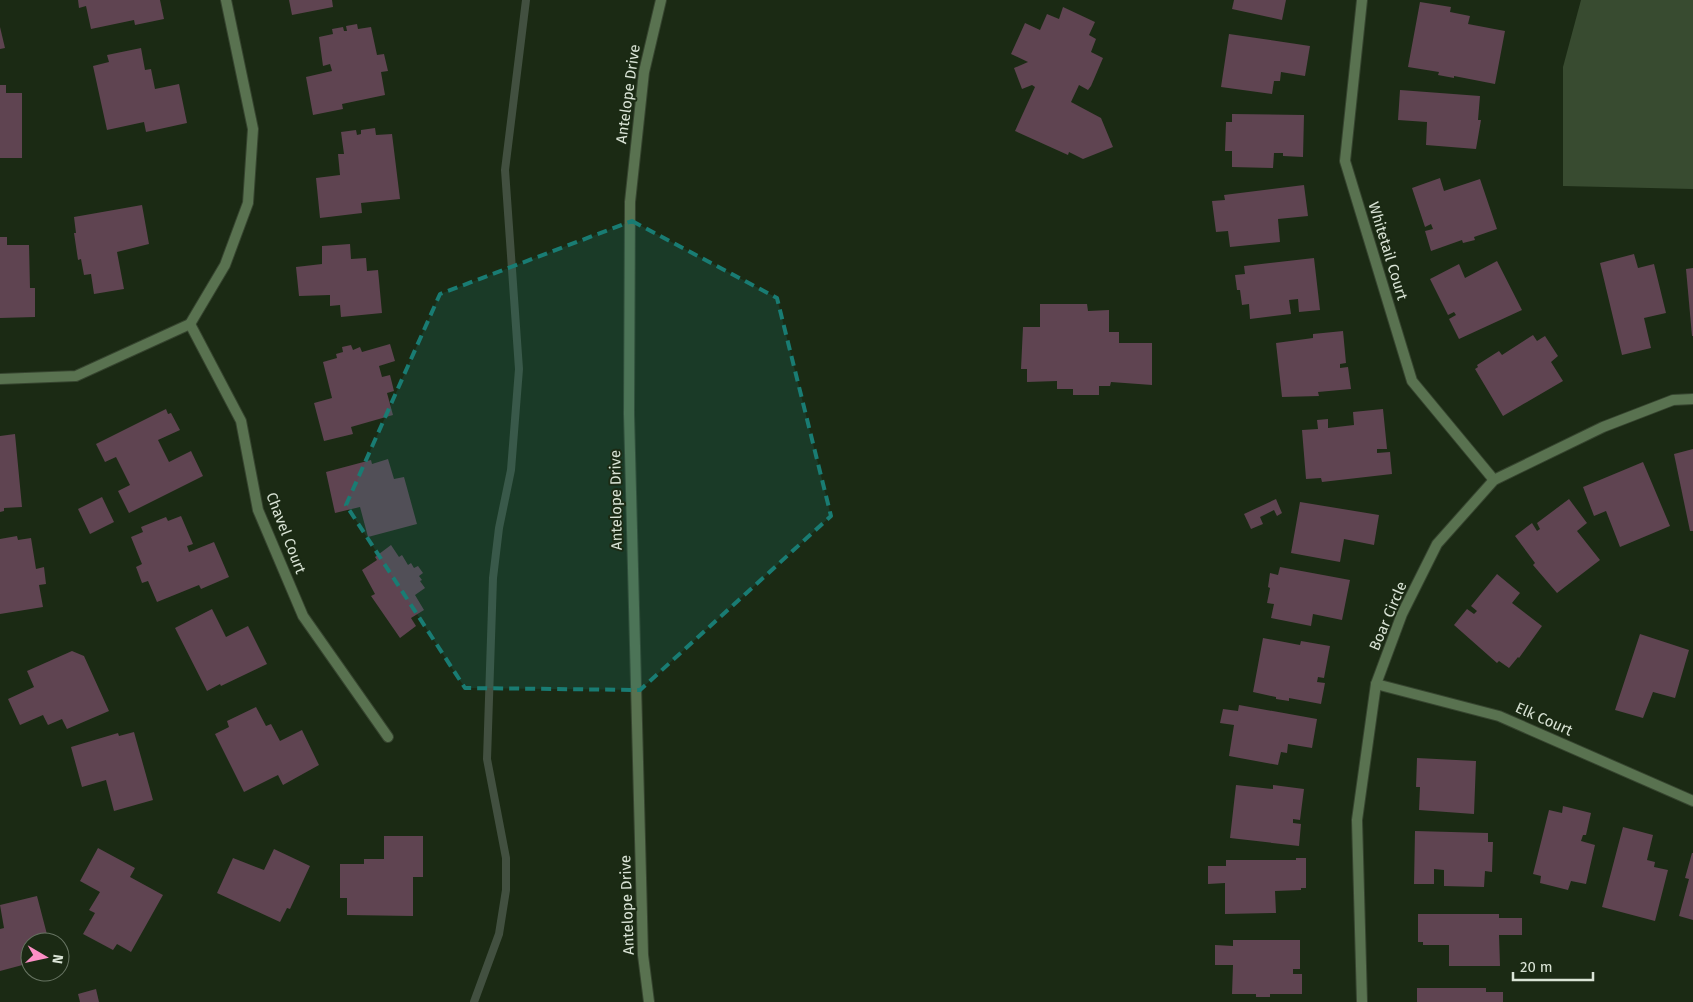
<svg xmlns="http://www.w3.org/2000/svg" width="1693" height="1002" viewBox="0 0 1693 1002" font-family="'Fira Sans',sans-serif">
	<style>
		.green { fill: #384b30 }
		.lines { fill: none; stroke-linecap: round; stroke-linejoin: round }
		.stream { stroke: #425040; stroke-width: 8 }
		.building { fill: #5f4451 }
		.minor-casing { stroke: #36442f; stroke-width: 12 }
		.minor { stroke: #597250; stroke-width: 10 }
		.marked { fill: #197c73; fill-opacity: 0.2; stroke: #197c73; stroke-width: 4; stroke-dasharray: 10 6; stroke-linejoin: round }
		.labels { text-anchor: middle; dominant-baseline: central; stroke-width: 4; stroke-linejoin: round; paint-order: stroke }
		.street-label { font-size: 15px; fill: #dae4d6; stroke: #1b2a14 }
	</style>
	<rect width="100%" height="100%" fill="#1b2a14"/>
	<!-- green -->
	<polygon class="green" points="1581,0 1693,0 1693,189 1563,186 1563,67"/>
	<g class="lines">
		<!-- stream -->
		<polyline class="stream" points="474,1002 499,934 506,890 506,858 487,759 493,578 499,528 511,470 519,369 505,170 526,0"/>
	</g>
	<!-- building -->
	<g class="building">
		<polygon points="78,0 160,0 164,19 135,25 134,20 91,29 86,6 79,8"/>
		<polygon points="289,0 332,0 333,7 292,15"/>
		<polygon points="1234,0 1286,0 1282,20 1232,9"/>
		<polygon points="1420,2 1451,7 1450,12 1470,16 1468,24 1505,31 1495,84 1454,76 1454,78 1438,75 1439,72 1408,67"/>
		<polygon points="1063,7 1095,22 1089,35 1096,39 1091,52 1103,58 1091,86 1088,90 1079,85 1071,102 1101,118 1113,147 1083,159 1069,152 1068,155 1015,131 1035,87 1032,85 1022,89 1014,68 1028,62 1011,54 1025,23 1040,30 1047,14 1059,19"/>
		<polygon points="357,24 358,29 371,27 377,55 384,54 388,71 381,72 385,95 342,104 343,109 313,115 306,77 332,71 330,64 323,66 319,37 333,34 332,29 343,27 344,31 347,31 346,26"/>
		<polygon points="0,27 5,48 0,49"/>
		<polygon points="1229,34 1310,46 1305,76 1281,72 1280,81 1274,81 1272,94 1221,87"/>
		<polygon points="141,48 145,70 151,69 155,89 179,84 187,123 146,132 144,122 107,130 93,66 109,62 107,55"/>
		<polygon points="0,85 6,85 6,93 22,93 22,158 0,158"/>
		<polygon points="1400,90 1480,96 1478,120 1481,120 1476,149 1426,145 1427,122 1398,120"/>
		<polygon points="1232,114 1304,115 1303,157 1283,156 1283,153 1274,153 1273,168 1232,167 1232,151 1225,151 1226,122 1232,122"/>
		<polygon points="375,128 376,135 392,134 400,199 361,203 362,213 320,218 316,178 340,175 338,154 344,154 341,132 356,130 357,135 361,134 361,130"/>
		<polygon points="1440,178 1444,191 1480,179 1497,229 1474,237 1475,240 1463,243 1462,240 1431,251 1425,231 1433,229 1431,224 1425,227 1412,188"/>
		<polygon points="1304,185 1308,216 1278,219 1280,242 1230,247 1228,231 1216,232 1212,201 1225,200 1224,195"/>
		<polygon points="142,205 149,244 117,252 124,289 94,294 91,274 84,275 81,259 78,260 74,233 76,233 74,217"/>
		<polygon points="0,237 7,237 7,245 29,245 30,288 35,288 35,317 0,318"/>
		<polygon points="350,244 351,259 366,258 367,271 378,270 382,313 341,317 340,305 330,306 330,295 299,296 296,267 322,264 322,246"/>
		<polygon points="1634,254 1638,268 1654,264 1666,313 1644,318 1651,348 1622,355 1600,263"/>
		<polygon points="1314,258 1320,310 1299,312 1298,299 1289,300 1291,314 1250,319 1249,304 1242,305 1240,290 1237,290 1235,275 1245,274 1244,266"/>
		<polygon points="1497,261 1522,310 1459,339 1449,319 1456,315 1454,312 1448,315 1430,279 1459,264 1465,278"/>
		<polygon points="1693,268 1693,336 1692,336 1686,269"/>
		<polygon points="1040,304 1087,304 1088,311 1109,310 1109,332 1119,332 1119,343 1152,343 1152,385 1111,382 1110,386 1099,386 1099,395 1073,395 1073,389 1057,389 1057,381 1027,382 1027,369 1021,369 1023,327 1040,327"/>
		<polygon points="1343,331 1346,363 1340,364 1340,368 1348,367 1351,389 1318,392 1319,396 1282,397 1276,343 1313,338 1313,334"/>
		<polygon points="1533,335 1537,341 1545,336 1558,356 1551,362 1563,381 1503,416 1475,369 1478,367 1477,365 1499,351 1502,355"/>
		<polygon points="390,344 395,361 379,366 382,377 390,375 394,391 387,393 393,415 351,427 353,434 324,441 314,403 332,398 323,362 337,358 336,354 343,352 342,347 351,345 353,350 360,347 362,352"/>
		<polygon points="166,409 168,414 171,413 180,430 158,440 169,462 191,451 203,476 129,513 118,491 130,485 116,457 105,462 96,444"/>
		<polygon points="1383,409 1387,449 1377,449 1377,453 1390,452 1392,474 1322,482 1321,478 1306,479 1302,430 1318,429 1317,420 1328,419 1328,428 1354,425 1353,412"/>
		<polygon points="15,434 22,507 4,508 4,511 0,512 0,436"/>
		<polygon points="1693,449 1693,531 1690,531 1674,454"/>
		<polygon points="388,459 394,479 404,477 417,524 368,537 360,507 335,513 326,472 371,460 372,464"/>
		<polygon points="1643,462 1670,526 1620,547 1606,511 1594,516 1583,487"/>
		<polygon points="102,497 114,522 90,534 78,509"/>
		<polygon points="1276,499 1282,513 1277,516 1274,510 1260,517 1263,524 1251,529 1244,514"/>
		<polygon points="1569,499 1587,523 1577,531 1600,560 1557,593 1533,565 1535,563 1515,536 1532,523 1537,531 1540,529 1537,523"/>
		<polygon points="1300,502 1379,515 1374,545 1344,539 1340,562 1291,553"/>
		<polygon points="181,516 193,544 187,546 189,552 214,542 229,577 201,589 199,585 157,602 148,581 142,583 136,567 142,564 131,537 143,532 141,527 166,517 168,521"/>
		<polygon points="17,536 18,540 31,538 36,569 44,567 46,584 39,585 43,607 0,614 0,539"/>
		<polygon points="391,545 399,557 402,555 408,565 411,563 414,568 418,566 423,573 419,576 422,580 420,581 425,588 415,595 424,610 411,618 416,626 400,638 371,596 375,594 362,570 377,560 375,557"/>
		<polygon points="1280,567 1350,580 1342,620 1313,614 1311,626 1271,618 1274,604 1267,603 1270,588 1268,587 1270,573 1278,575"/>
		<polygon points="1497,574 1520,593 1512,603 1542,626 1519,658 1518,657 1509,668 1499,661 1497,663 1454,625 1467,609 1474,614 1477,611 1471,606"/>
		<polygon points="212,609 226,637 248,626 267,664 221,686 220,684 207,691 175,628"/>
		<polygon points="1640,634 1689,650 1675,698 1653,692 1643,718 1615,710"/>
		<polygon points="1263,638 1300,645 1301,641 1330,646 1324,678 1318,677 1317,682 1325,683 1321,704 1289,698 1289,701 1276,699 1276,697 1253,692"/>
		<polygon points="72,651 84,656 109,711 67,729 62,719 48,725 43,715 20,725 8,699 34,687 27,671"/>
		<polygon points="1239,705 1317,719 1312,748 1288,744 1287,753 1281,752 1278,765 1229,756 1234,725 1220,723 1223,709 1238,711"/>
		<polygon points="256,707 266,726 271,724 280,741 302,730 319,765 283,785 278,775 244,792 215,734 229,727 227,721"/>
		<polygon points="134,732 153,800 114,811 106,780 82,787 71,747 118,733 119,736"/>
		<polygon points="1417,758 1476,761 1474,814 1419,810 1420,787 1416,787"/>
		<polygon points="1236,785 1273,789 1273,785 1304,789 1300,820 1293,819 1293,823 1301,824 1299,846 1230,838"/>
		<polygon points="1563,806 1591,813 1586,835 1583,835 1581,841 1595,845 1586,884 1571,881 1568,890 1540,883 1541,876 1533,874 1549,810 1562,813"/>
		<polygon points="1623,827 1653,835 1647,860 1655,862 1654,867 1668,870 1655,921 1602,907"/>
		<polygon points="1415,831 1488,833 1488,842 1493,842 1492,872 1485,871 1484,887 1444,886 1444,870 1434,869 1434,884 1414,884"/>
		<polygon points="384,836 423,836 423,877 413,877 413,916 347,915 347,898 340,898 340,864 364,864 364,859 384,859"/>
		<polygon points="98,848 135,868 130,877 163,895 131,952 117,944 113,950 83,934 95,913 89,910 100,892 80,881"/>
		<polygon points="274,849 310,866 290,909 287,908 280,922 217,893 233,858 264,870"/>
		<polygon points="1692,853 1693,853 1693,920 1679,916 1689,879 1685,878"/>
		<polygon points="1296,858 1306,858 1306,888 1301,888 1301,890 1275,891 1276,913 1225,914 1225,883 1208,884 1208,866 1226,866 1226,860 1296,860"/>
		<polygon points="37,896 49,942 30,942 30,963 0,971 0,929 4,928 0,905"/>
		<polygon points="1418,914 1499,914 1499,918 1522,918 1522,935 1499,935 1500,966 1449,966 1449,945 1423,945 1423,942 1418,942"/>
		<polygon points="1233,940 1300,940 1300,969 1293,969 1293,974 1302,974 1302,994 1270,994 1270,997 1256,997 1256,994 1232,994 1233,965 1215,965 1215,945 1233,946"/>
		<polygon points="1417,988 1486,988 1486,992 1503,992 1503,1002 1417,1002"/>
		<polygon points="96,989 99,1002 80,1002 78,994"/>
	</g>
	<g class="lines">
		<!-- minor casing -->
		<g class="minor-casing">
			<g id="minor">
				<polyline points="1362,0 1345,161 1412,381 1494,480"/>
				<polyline points="190,324 241,421 258,510 303,616 388,737"/>
				<polyline points="0,379 76,376 190,324 225,265 248,203 253,129 226,0"/>
				<polyline points="1376,684 1499,716 1693,801"/>
				<polyline points="649,1002 643,955 629,414 630,202 644,72 661,0"/>
				<polyline points="1362,1002 1357,820 1376,684 1402,614 1437,544 1494,480 1603,427 1673,400 1693,399"/>
			</g>
		</g>
		<!-- minor -->
		<use href="#minor" class="minor"/>
	</g>
	<!-- marked area -->
	<path class="marked" d="M632 221 777 298 831 516 640 690 465 688 346 505 440 294Z"/>
	<g class="labels">
		<!-- street labels -->
		<g class="street-label">
			<text transform="translate(628 94) rotate(-82)">Antelope Drive</text>
			<text transform="translate(1388 251) rotate(73)">Whitetail Court</text>
			<text transform="translate(616 500) rotate(-91)">Antelope Drive</text>
			<text transform="translate(286 533) rotate(69)">Chavel Court</text>
			<text transform="translate(1388 616) rotate(-67)">Boar Circle</text>
			<text transform="translate(1544 719) rotate(24)">Elk Court</text>
			<text transform="translate(627 905) rotate(-92)">Antelope Drive</text>
		</g>
	</g>
	<!-- north arrow -->
	<g transform="translate(45 957) rotate(99)"><circle r="24" fill="#1b2a14" stroke="#677462"/>
	<path d="M0-4L9 19L0 12L-9 19Z" fill="#fb8fc5"/>
	<text y="-8" font-size="14" font-weight="bold" text-anchor="middle" fill="#dae4d6">N</text>
	</g>
	<!-- scale -->
	<path d="M1513 972v8h80v-8" fill="none" stroke="#dae4d6" stroke-width="2.5"/>
	<text x="1520" y="972" font-size="15" fill="#dae4d6" stroke="#1b2a14" stroke-width="4" paint-order="stroke">20 m</text>
</svg>
